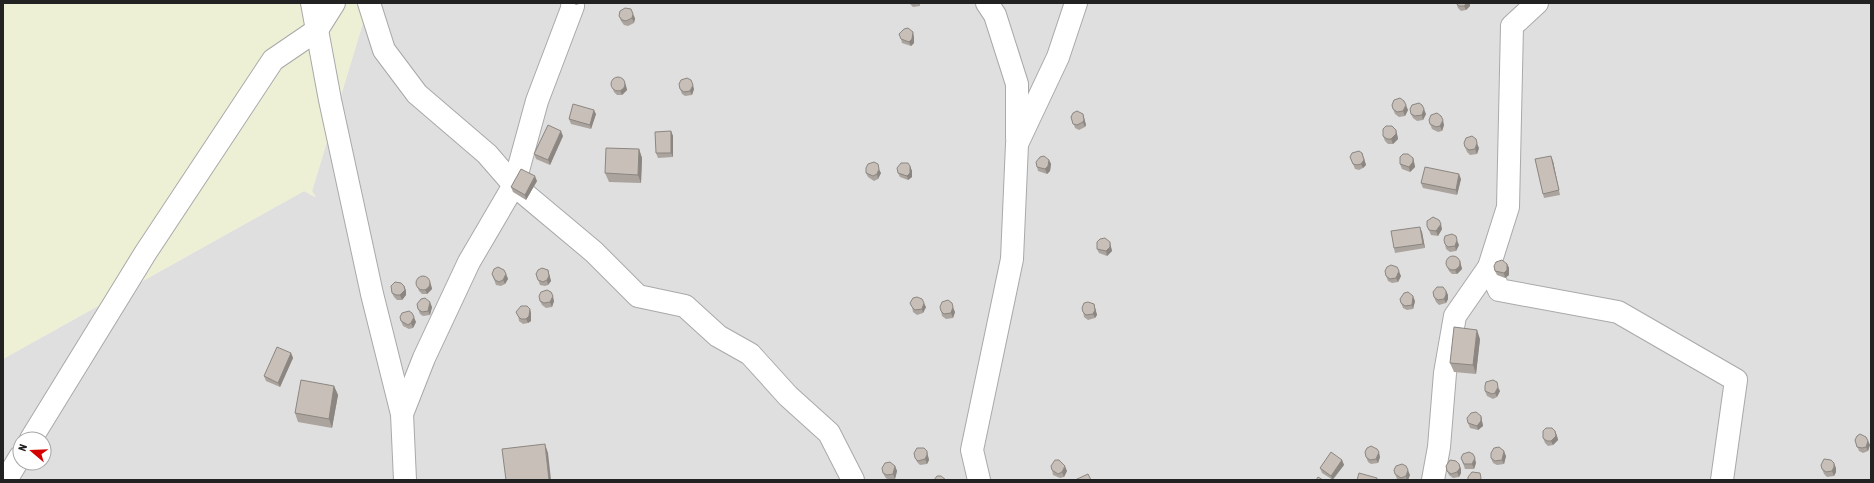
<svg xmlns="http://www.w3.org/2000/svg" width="1874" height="483" viewBox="0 0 1874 483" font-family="'Asap Condensed',sans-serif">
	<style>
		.residential { fill: #e0dfdf; fill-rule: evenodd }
		.farmland { fill: #eef0d5 }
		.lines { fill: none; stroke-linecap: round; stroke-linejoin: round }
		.minor-casing { stroke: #a9a9a9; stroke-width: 24 }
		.minor { stroke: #fff; stroke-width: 22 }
		.wall { fill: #aba49e }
		.shaded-wall { fill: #8b8681 }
		.building { fill: #c7bfb8; stroke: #8b8681 }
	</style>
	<rect width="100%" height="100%" fill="#f2efe9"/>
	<!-- residential -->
	<path class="residential" d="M369 3H1871V480H3V359L304 191 315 197 312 191ZM20 439H44V463H20Z"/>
	<!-- farmland -->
	<polygon class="farmland" points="3,3 369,3 312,191 316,197 304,191 3,359"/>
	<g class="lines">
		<!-- minor casing -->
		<g class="minor-casing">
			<g id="minor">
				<polyline points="312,3 330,100 372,294 402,414 405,480"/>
				<polyline points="369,3 384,50 417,94 487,154 514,185 594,252 638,296 685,306 718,336 750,354 788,396 829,433 853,480"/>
				<polyline points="987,3 995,15 1017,84 1017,138"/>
				<polyline points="1537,3 1512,26 1508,207 1489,267 1499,290 1618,312 1736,380 1722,480"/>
				<polyline points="402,414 424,358 469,262 514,185 537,101 573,6 572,3"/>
				<polyline points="31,439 146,252 273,60 317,30 334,3"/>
				<polyline points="6,480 20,457"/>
				<polyline points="979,480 972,450 1012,259 1017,144 1058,57 1076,3"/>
				<polyline points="1433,480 1439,447 1445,373 1455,316 1489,267"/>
			</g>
		</g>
		<!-- minor -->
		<use href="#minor" class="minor"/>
	</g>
	<!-- wall -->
	<g class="wall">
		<polygon points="573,3 582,3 576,5"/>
		<polygon points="909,3 920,3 920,6 913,7"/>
		<polygon points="1456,3 1470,6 1466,10 1461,11 1458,8"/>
		<polygon points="619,16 635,18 634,23 628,26 624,25 621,21"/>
		<polygon points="914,37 914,43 911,46 902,43 901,39"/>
		<polygon points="624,81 626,86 627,90 622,95 617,95 614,92 612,87"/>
		<polygon points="680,89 694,89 692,95 685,96 682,94"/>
		<polygon points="1393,109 1408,110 1405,116 1399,117 1395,114"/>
		<polygon points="596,114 591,129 571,124 569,119"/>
		<polygon points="1411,114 1426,114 1423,120 1417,121 1413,118"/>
		<polygon points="1071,117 1084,118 1086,125 1085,127 1079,130 1075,128"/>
		<polygon points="1430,124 1444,125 1442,131 1438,132 1432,129"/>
		<polygon points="671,131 673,136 673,157 658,158 656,153"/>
		<polygon points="1397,134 1398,139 1393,144 1388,144 1385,141 1383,136"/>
		<polygon points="563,136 550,165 536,159 534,154"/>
		<polygon points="1465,147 1479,148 1477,154 1470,155 1467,152"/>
		<polygon points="639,149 642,158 641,183 609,182 605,173"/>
		<polygon points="1350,157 1364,158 1366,165 1363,168 1359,170 1355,169"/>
		<polygon points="1413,158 1414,162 1415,167 1410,172 1402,169 1400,164"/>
		<polygon points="1049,160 1051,164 1050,171 1047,174 1038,171 1037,167"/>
		<polygon points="1553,161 1560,195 1544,198 1543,194"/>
		<polygon points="910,166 912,171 912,177 908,180 900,177 898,173"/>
		<polygon points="866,173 881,173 878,179 874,181 868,177"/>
		<polygon points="1461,179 1457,195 1423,188 1421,183"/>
		<polygon points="537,181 526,200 513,192 511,187"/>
		<polygon points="1427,226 1442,229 1438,236 1431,235"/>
		<polygon points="1422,232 1425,248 1395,253 1394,248"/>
		<polygon points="1445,244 1459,245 1456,251 1450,252 1446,249"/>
		<polygon points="1111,247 1112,251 1107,256 1099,253 1097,249"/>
		<polygon points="1507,264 1509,268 1509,275 1505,278 1497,275 1495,271"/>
		<polygon points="1461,265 1462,269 1457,274 1452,274 1449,271 1447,267"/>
		<polygon points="548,270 551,281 548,285 545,286 540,285 536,274"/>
		<polygon points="492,274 506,274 508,279 505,284 501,286 496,285"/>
		<polygon points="1386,276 1401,276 1398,282 1392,283 1388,281"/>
		<polygon points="429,280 431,285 432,289 427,294 422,294 419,291 417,286"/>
		<polygon points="404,286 406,291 406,295 402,300 397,300 394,297 392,293"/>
		<polygon points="1446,291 1448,295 1448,299 1446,303 1439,305 1436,302 1434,297"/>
		<polygon points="540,301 554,301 552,307 546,308 542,305"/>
		<polygon points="1415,301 1413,309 1407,310 1403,308 1401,303"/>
		<polygon points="1094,304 1097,315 1095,318 1088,320 1084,317 1083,312"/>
		<polygon points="432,307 430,315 423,316 420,314 418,309"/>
		<polygon points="912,307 926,307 923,313 917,315 913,312"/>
		<polygon points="530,309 531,314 531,321 528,323 523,324 519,321 518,316"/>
		<polygon points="941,311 955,312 953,318 946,319 942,316"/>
		<polygon points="401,321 416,322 413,328 409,329 403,326"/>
		<polygon points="1480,339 1476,374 1454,372 1450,363"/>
		<polygon points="291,353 293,358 280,387 266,381 264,376"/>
		<polygon points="334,386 338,395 332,428 298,422 295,413"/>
		<polygon points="1485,391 1500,391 1497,397 1493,399 1487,396"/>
		<polygon points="1481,416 1483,426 1478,430 1470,428 1468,423"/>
		<polygon points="1555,431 1557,436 1558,440 1553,445 1548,446 1545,443 1543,438"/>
		<polygon points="1855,440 1868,441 1870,445 1868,451 1863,453 1859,451"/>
		<polygon points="928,456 929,460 927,464 920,465 917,462 915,458"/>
		<polygon points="1506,456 1504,464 1497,465 1493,463 1491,458"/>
		<polygon points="1366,457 1380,457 1378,463 1371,464 1368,462"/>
		<polygon points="1461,458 1476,463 1474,469 1465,469"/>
		<polygon points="1342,460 1344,465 1333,480 1322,473 1320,468"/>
		<polygon points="895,466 897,471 895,479 888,480 885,477 883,473"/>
		<polygon points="1836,468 1836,472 1834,476 1827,477 1824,474 1822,469"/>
		<polygon points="1461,469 1461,473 1459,477 1453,478 1449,475 1447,471"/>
		<polygon points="1052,470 1067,471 1064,477 1060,478 1053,475"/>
		<polygon points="1395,474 1410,475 1408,480 1398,480 1397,479"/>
	</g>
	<!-- shaded-wall -->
	<g class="shaded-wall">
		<polygon points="1467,3 1470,3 1470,6 1466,10 1464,6"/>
		<polygon points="633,14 635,18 634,23 632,18"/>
		<polygon points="913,32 914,37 914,43 911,46 909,42"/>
		<polygon points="624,81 626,86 627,90 622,95 620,90"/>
		<polygon points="693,85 694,89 692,95 690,91"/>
		<polygon points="1406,105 1408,110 1405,116 1403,111"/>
		<polygon points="1424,109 1426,114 1423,120 1422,115"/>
		<polygon points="594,110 596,114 591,129 590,125"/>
		<polygon points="1083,114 1086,125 1085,127 1083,122"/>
		<polygon points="1443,120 1444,125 1442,131 1440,126"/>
		<polygon points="1396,130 1397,134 1398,139 1393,144 1391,139"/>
		<polygon points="561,131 563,136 550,165 548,160"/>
		<polygon points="671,131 673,136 673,157 671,153"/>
		<polygon points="1477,143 1479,148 1477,154 1475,149"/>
		<polygon points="639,149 642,158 641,183 638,175"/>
		<polygon points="1362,153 1366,165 1363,168 1361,164"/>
		<polygon points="1551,156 1553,161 1560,195 1559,190"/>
		<polygon points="1413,158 1414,162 1415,167 1410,172 1409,167"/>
		<polygon points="1049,160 1051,164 1050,171 1047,174 1045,169"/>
		<polygon points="910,166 912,171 912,177 908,180 907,176"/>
		<polygon points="879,169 881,173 878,179 877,174"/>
		<polygon points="1459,174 1461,179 1457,195 1456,190"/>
		<polygon points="535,176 537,181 526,200 525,195"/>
		<polygon points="1441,224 1442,229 1438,236 1436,231"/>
		<polygon points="1420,227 1422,232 1425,248 1423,244"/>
		<polygon points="1457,240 1459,245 1456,251 1455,246"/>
		<polygon points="1110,242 1111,247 1112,251 1107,256 1106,251"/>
		<polygon points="1460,260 1461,265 1462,269 1457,274 1455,270"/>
		<polygon points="1507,264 1509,268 1509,275 1505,278 1504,273"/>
		<polygon points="548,270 551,281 548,285 547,280"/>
		<polygon points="1399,271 1401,276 1398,282 1396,278"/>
		<polygon points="506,274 508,279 505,284 503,280"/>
		<polygon points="429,280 431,285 432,289 427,294 425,289"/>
		<polygon points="404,286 406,291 406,295 402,300 400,295"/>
		<polygon points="1446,291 1448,295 1448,299 1446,303 1444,299"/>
		<polygon points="553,296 554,301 552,307 550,302"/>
		<polygon points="1413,296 1415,301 1413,309 1412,305"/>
		<polygon points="430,302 432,307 430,315 428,311"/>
		<polygon points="924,303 926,307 923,313 922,309"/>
		<polygon points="1094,304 1097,315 1095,318 1093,314"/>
		<polygon points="953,307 955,312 953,318 951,313"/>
		<polygon points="530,309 531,314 531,321 528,323 526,319"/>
		<polygon points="414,317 416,322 413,328 411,323"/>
		<polygon points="1477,330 1480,339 1476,374 1473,365"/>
		<polygon points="291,353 293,358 280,387 278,383"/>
		<polygon points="334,386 338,395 332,428 329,419"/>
		<polygon points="1498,387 1500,391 1497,397 1495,393"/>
		<polygon points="1481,416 1483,426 1478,430 1477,426"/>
		<polygon points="1555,431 1557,436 1558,440 1553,445 1551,441"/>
		<polygon points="1868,441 1870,445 1868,451 1866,447"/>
		<polygon points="545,444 548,453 551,480 549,480"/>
		<polygon points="927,451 928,456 929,460 927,464 925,459"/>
		<polygon points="1504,451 1506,456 1504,464 1502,460"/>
		<polygon points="1379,452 1380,457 1378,463 1376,459"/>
		<polygon points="1475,458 1476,463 1474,469 1472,464"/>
		<polygon points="1342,460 1344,465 1332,480 1331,476"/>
		<polygon points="1834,463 1836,468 1836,472 1834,476 1832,471"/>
		<polygon points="1459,464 1461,469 1461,473 1459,477 1457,472"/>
		<polygon points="895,466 897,471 895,479 893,474"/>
		<polygon points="1065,466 1067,471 1064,477 1062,472"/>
		<polygon points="1408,470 1410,475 1408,480 1407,480 1406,476"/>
	</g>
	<!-- building -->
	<g class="building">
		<polygon points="1456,3 1467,3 1464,6 1459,6"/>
		<polygon points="625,8 631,9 633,14 632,18 626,21 622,20 619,16 620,11"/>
		<polygon points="908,28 913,32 912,39 909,42 901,39 899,34 904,29"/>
		<circle cx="618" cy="84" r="7"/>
		<polygon points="687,78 691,80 693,85 690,91 684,92 680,89 679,84 681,80"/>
		<polygon points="1400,98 1404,101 1406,105 1403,111 1397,112 1393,109 1392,105 1394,100"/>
		<polygon points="1419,103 1422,105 1424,109 1422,115 1415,116 1411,114 1410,109 1412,105"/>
		<polygon points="573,104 594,110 590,125 569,119"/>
		<polygon points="1077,111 1083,114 1084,120 1083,122 1077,125 1073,124 1071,117 1073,113"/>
		<polygon points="1437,113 1441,116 1443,120 1440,126 1436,127 1430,124 1429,120 1431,115"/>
		<polygon points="548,125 561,131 548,160 534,154"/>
		<polygon points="1386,126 1392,126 1396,130 1396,134 1391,139 1387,139 1383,136 1383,129"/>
		<polygon points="671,131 671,153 656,153 655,132"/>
		<polygon points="1472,136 1476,139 1477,143 1475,149 1469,150 1465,147 1464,143 1466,138"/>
		<polygon points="606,148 639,149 638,175 605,173"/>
		<polygon points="1359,151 1362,153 1364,160 1361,164 1357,165 1353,164 1350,157 1352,153"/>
		<polygon points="1403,154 1408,154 1413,158 1413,162 1409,167 1400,164 1400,157"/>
		<polygon points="1044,156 1049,160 1048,166 1045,169 1037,167 1036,162 1040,157"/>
		<polygon points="1551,156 1559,190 1543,194 1535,159"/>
		<polygon points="874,162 878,164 879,169 877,174 873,176 866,173 866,168 868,164"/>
		<polygon points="901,163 908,163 910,166 910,173 907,176 898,173 897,168"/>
		<polygon points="1425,167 1459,174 1456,190 1421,183"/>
		<polygon points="521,169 535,176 525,195 511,187"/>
		<polygon points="1433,217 1439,220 1441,224 1436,231 1429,230 1427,226 1427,221"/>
		<polygon points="1420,227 1423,244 1394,248 1391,231"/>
		<polygon points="1452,234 1456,236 1457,240 1455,246 1448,247 1445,244 1444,240 1445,236"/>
		<polygon points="1105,238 1110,242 1110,247 1106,251 1097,249 1097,242 1100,239"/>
		<circle cx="1453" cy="263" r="7"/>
		<polygon points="1502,260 1507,264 1507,270 1504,273 1495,271 1494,266 1496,262"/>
		<polygon points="1391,265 1397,267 1399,271 1396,278 1390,279 1386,276 1385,271 1387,267"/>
		<polygon points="498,267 504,270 506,274 503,280 499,282 495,280 492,274 494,269"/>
		<polygon points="542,268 548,270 549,276 547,280 543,282 538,280 536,274 538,270"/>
		<circle cx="423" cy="283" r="7"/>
		<polygon points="395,282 401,283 404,286 405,290 400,295 396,295 392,293 391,286"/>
		<polygon points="1437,287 1443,287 1446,291 1446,295 1444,299 1438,300 1434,297 1433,292"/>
		<polygon points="547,290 551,292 553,296 550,302 544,303 540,301 539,296 541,292"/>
		<polygon points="1408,292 1413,296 1412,305 1405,306 1401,303 1400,299 1404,293"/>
		<polygon points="917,297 922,299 924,303 922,309 915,310 912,307 910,303 913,298"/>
		<polygon points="425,298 430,302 428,311 422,312 418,309 417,304 421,299"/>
		<polygon points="948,300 952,303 953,307 951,313 944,314 941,311 940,307 942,302"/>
		<polygon points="1088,302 1094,304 1095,310 1093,314 1086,315 1083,312 1082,308 1084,303"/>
		<polygon points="521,306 527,306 530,309 529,316 526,319 521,319 518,316 516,312"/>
		<polygon points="409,311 412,313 414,317 411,323 408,325 401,321 400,317 402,313"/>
		<polygon points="1454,327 1477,330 1473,365 1450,363"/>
		<polygon points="277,347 291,353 278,383 264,376"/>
		<polygon points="301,380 334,386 329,419 295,413"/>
		<polygon points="1493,380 1497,382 1498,387 1495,393 1492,394 1485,391 1485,386 1486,382"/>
		<polygon points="1476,412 1481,416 1481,421 1477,426 1468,423 1467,418 1471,413"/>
		<polygon points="1546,428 1552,428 1555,431 1556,436 1551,441 1547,441 1543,438 1543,431"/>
		<polygon points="1860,434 1866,437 1868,441 1866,447 1862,448 1857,447 1855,440 1857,436"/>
		<polygon points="545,444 549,480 506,480 502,449"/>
		<polygon points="1371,446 1377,449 1379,452 1376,459 1370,460 1366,457 1365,452 1367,448"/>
		<polygon points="1499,447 1504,451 1502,460 1495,461 1491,458 1491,453 1494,448"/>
		<polygon points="917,448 924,448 927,451 927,455 925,459 918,461 915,458 914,453"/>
		<polygon points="1331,452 1342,460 1331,476 1320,468"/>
		<polygon points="1469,452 1473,454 1475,458 1472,464 1464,464 1461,458 1463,454"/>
		<polygon points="1824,459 1831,460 1834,463 1834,467 1832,471 1826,472 1822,469 1821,465"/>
		<polygon points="1055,460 1059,460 1065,466 1062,472 1058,474 1052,470 1051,466"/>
		<polygon points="1450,460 1456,461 1459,464 1460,468 1457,472 1451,474 1447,471 1446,466"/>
		<polygon points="890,462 895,466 893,474 887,475 883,473 882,468 885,463"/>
		<polygon points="1402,464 1406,466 1408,470 1406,476 1401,478 1395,474 1394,470 1396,466"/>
		<polygon points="1472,472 1480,473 1481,478 1480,480 1468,480 1468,477"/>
		<polygon points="1359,473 1377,478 1377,480 1357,480"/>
		<polygon points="1088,474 1091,480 1075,480"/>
		<polygon points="937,476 941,476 946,480 934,480"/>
		<polygon points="1318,477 1323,480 1316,480"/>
	</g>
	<!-- border -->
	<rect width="1874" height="483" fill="none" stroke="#222222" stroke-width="8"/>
	<!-- north arrow -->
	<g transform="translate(32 451) rotate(289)"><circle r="19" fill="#ffffff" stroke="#a7a7a7"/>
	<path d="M0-3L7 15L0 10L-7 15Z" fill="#d40000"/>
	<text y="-6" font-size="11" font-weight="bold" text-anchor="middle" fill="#222222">N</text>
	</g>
</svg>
